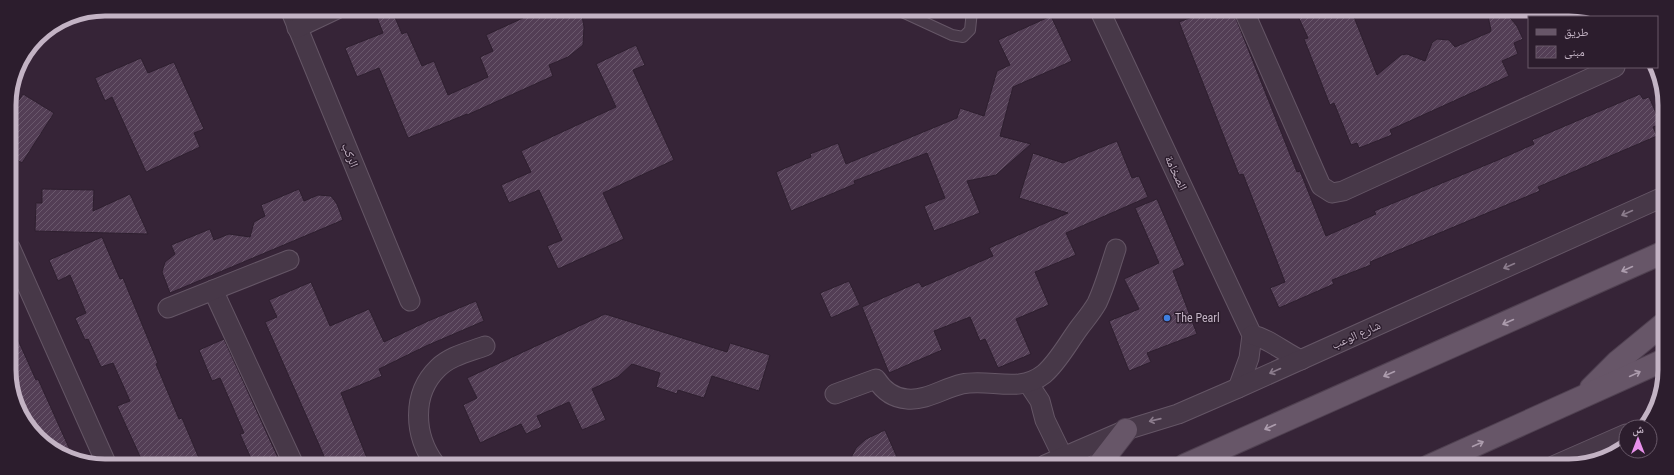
<svg xmlns="http://www.w3.org/2000/svg" width="1674" height="475" viewBox="0 0 1674 475" font-family="'Roboto Condensed','Noto Naskh Arabic',sans-serif">
	<style>
		.building { fill: url(#building-hatch); stroke: #2e1f2f }
		.lines { fill: none; stroke-linecap: round; stroke-linejoin: round }
		.lane-casing { stroke: #655666; stroke-width: 12 }
		.street-casing { stroke: #655666; stroke-width: 21 }
		.primary-casing { stroke: #504151; stroke-width: 24 }
		.lane { stroke: #473848; stroke-width: 10 }
		.street { stroke: #473848; stroke-width: 19 }
		.primary { stroke: #675668; stroke-width: 22 }
		.oneway { stroke: #8b7c8c }
		.oneway2 { stroke: #ac9cad }
		.shop-dot { fill: #3f7fe0; stroke: #2c1d2d; stroke-width: 1.5 }
		.labels { text-anchor: middle; dominant-baseline: central; stroke-width: 3; stroke-linejoin: round; paint-order: stroke }
		.street-label { font-size: 12px; fill: #c3b3c4; stroke: #2c1d2d }
		.poi-label { font-size: 12px; fill: #c3b3c4; stroke: #2c1d2d; text-anchor: start }
		.rim { fill: none; stroke: #c3b3c4; stroke-width: 5 }
	</style>
	<defs>
		<pattern id="building-hatch" width="6" height="6" patternUnits="userSpaceOnUse"><rect width="6" height="6" fill="#533e55"/><path d="M-1 1l2-2M0 6l6-6M5 7l2-2" fill="none" stroke="#6a586c"/></pattern>
	</defs>
	<rect width="100%" height="100%" fill="#362437"/>
	<!-- building -->
	<g class="building">
		<polygon points="374,10 392,10 402,34 407,32 422,66 434,61 448,95 488,77 480,57 493,51 486,35 523,18 525,10 581,10 584,27 583,45 568,57 549,65 553,76 467,115 467,114 408,138 379,68 357,77 345,48 383,33"/>
		<polygon points="1208,11 1233,11 1297,172 1300,171 1326,236 1376,214 1374,211 1498,160 1534,144 1532,140 1640,94 1643,99 1649,97 1661,124 1653,127 1657,136 1538,187 1540,191 1370,262 1371,265 1332,280 1334,284 1279,308 1270,288 1285,282 1243,174 1239,175 1179,22"/>
		<polygon points="1296,12 1352,12 1377,75 1401,55 1407,54 1425,61 1432,43 1437,39 1449,40 1455,47 1490,32 1491,30 1487,12 1505,12 1517,26 1523,39 1514,43 1518,54 1502,61 1509,76 1390,130 1392,135 1359,148 1357,143 1351,145 1334,103 1330,105 1304,39 1308,38"/>
		<polygon points="1051,16 1072,61 1013,87 1000,136 1031,144 996,175 967,181 980,213 934,231 924,206 945,198 927,153 854,181 855,184 791,211 776,172 811,157 810,154 838,143 846,164 957,118 960,108 984,116 997,71 1010,65 998,40"/>
		<polygon points="636,45 645,65 633,70 674,160 603,193 624,239 558,269 547,246 562,240 539,190 509,203 501,185 531,172 521,151 616,107 596,64"/>
		<polygon points="141,58 148,73 174,62 204,129 194,133 200,147 146,172 112,97 105,101 95,78"/>
		<polygon points="23,94 54,113 22,163 10,155 9,115"/>
		<polygon points="1117,141 1132,178 1139,176 1148,197 1066,233 1076,255 1035,272 1049,305 1016,319 1031,354 998,368 985,339 980,341 970,317 934,331 942,350 889,373 862,307 919,282 922,287 993,256 989,248 1068,213 1019,198 1033,153 1063,163"/>
		<polygon points="42,189 94,190 93,211 130,194 148,234 35,231 36,203 42,203"/>
		<polygon points="299,189 304,201 318,195 331,196 337,204 343,220 170,293 162,272 165,262 175,254 171,245 210,229 214,240 229,234 250,237 254,222 265,216 261,205"/>
		<polygon points="1157,199 1185,265 1173,271 1197,334 1147,353 1151,362 1129,371 1109,321 1139,309 1124,279 1159,263 1135,208"/>
		<polygon points="102,237 120,279 123,278 158,363 156,364 179,419 182,418 201,463 143,463 117,406 130,401 113,363 101,367 88,339 85,340 75,318 86,313 70,275 58,281 49,260"/>
		<polygon points="849,281 860,305 831,318 820,293"/>
		<polygon points="311,282 330,326 369,309 384,342 428,321 476,301 484,321 426,346 379,369 382,376 341,393 369,463 327,463 265,322 277,317 269,300"/>
		<polygon points="605,314 727,352 730,343 770,355 759,391 712,376 704,398 678,390 677,394 656,387 660,373 632,364 618,377 592,389 606,420 582,430 569,402 537,416 542,427 526,434 521,424 480,443 463,405 477,398 467,378"/>
		<polygon points="10,322 36,380 38,379 74,459 33,434 11,389"/>
		<polygon points="224,339 279,460 272,463 253,463 240,434 244,433 220,378 212,381 199,350"/>
		<polygon points="885,430 900,464 848,464 856,448 866,439"/>
	</g>
	<g class="lines">
		<!-- lane casing -->
		<g class="lane-casing">
			<polyline id="lane" points="900,11 952,35 963,37 970,30 972,11"/>
		</g>
		<!-- street casing -->
		<g class="street-casing">
			<g id="street">
				<polyline points="290,9 410,301"/>
				<polyline points="1100,11 1252,335 1249,358 1238,388"/>
				<polyline points="1244,11 1321,186 1332,193 1343,191 1615,67"/>
				<polyline points="297,28 337,9"/>
				<polyline points="10,247 106,463"/>
				<polyline points="213,290 293,463"/>
				<polyline points="168,308 289,260"/>
				<path d="M1252 335C1268 338 1285 353 1301 360"/>
				<polyline points="1028,383 1040,401 1045,420 1063,457"/>
				<path d="M835 394 876 379C883 390 893 398 907 399 926 401 944 388 962 384 990 378 1019 394 1044 374 1058 362 1068 343 1079 328 1085 320 1092 312 1097 303 1105 286 1110 267 1116 249"/>
				<path d="M435 464C414 436 411 394 438 368 450 356 469 352 485 346"/>
				<polyline points="1045,465 1126,430 1178,414 1238,388 1663,197"/>
				<polyline points="1553,466 1626,434"/>
			</g>
		</g>
		<!-- primary casing -->
		<g class="primary-casing">
			<g id="primary">
				<polyline points="1591,388 1617,362 1662,325"/>
				<polyline points="1099,465 1126,430"/>
				<polyline points="1185,465 1662,253"/>
				<polyline points="1429,466 1662,361"/>
			</g>
		</g>
		<!-- lane -->
		<use href="#lane" class="lane"/>
		<!-- street -->
		<use href="#street" class="street"/>
		<!-- primary -->
		<use href="#primary" class="primary"/>
	</g>
	<!-- one-way arrows -->
	<defs><path id="oneway-shaft" d="M-6 0H5M1.5-3L5.5 0L1.5 3" fill="none" stroke-width="1.6" stroke-linecap="round" stroke-linejoin="round"/></defs>
	<g class="oneway">
		<use href="#oneway-shaft" transform="translate(1627 213) rotate(156)"/>
		<use href="#oneway-shaft" transform="translate(1509 266) rotate(156)"/>
		<use href="#oneway-shaft" transform="translate(1275 371) rotate(156)"/>
		<use href="#oneway-shaft" transform="translate(1155 420) rotate(167)"/>
	</g>
	<g class="oneway2">
		<use href="#oneway-shaft" transform="translate(1627 269) rotate(156)"/>
		<use href="#oneway-shaft" transform="translate(1508 322) rotate(156)"/>
		<use href="#oneway-shaft" transform="translate(1389 374) rotate(156)"/>
		<use href="#oneway-shaft" transform="translate(1635 374) rotate(-25)"/>
		<use href="#oneway-shaft" transform="translate(1270 427) rotate(156)"/>
		<use href="#oneway-shaft" transform="translate(1478 444) rotate(-24)"/>
	</g>
	<!-- markers -->
	<circle class="shop-dot" cx="1167" cy="318" r="4"/>
	<g class="labels">
		<!-- street labels -->
		<g class="street-label">
			<text transform="translate(350 155) rotate(68)">الركب</text>
			<text transform="translate(1176 173) rotate(65)">الصخامة</text>
			<text transform="translate(1356 335) rotate(-24)">شارع الوعب</text>
		</g>
		<!-- poi labels -->
		<g class="poi-label">
			<text x="1175" y="318">The Pearl</text>
		</g>
	</g>
	<!-- crop -->
	<path d="M0 0H1674V475H0ZM105 16H1569A89 89 0 0 1 1658 105V370A89 89 0 0 1 1569 459H105A89 89 0 0 1 16 370V105A89 89 0 0 1 105 16Z" fill="#2c1d2d" fill-rule="evenodd"/>
	<path class="rim" d="M105 16H1569A89 89 0 0 1 1658 105V370A89 89 0 0 1 1569 459H105A89 89 0 0 1 16 370V105A89 89 0 0 1 105 16Z"/>
	<!-- legend -->
	<rect x="1528" y="16" width="130" height="52" fill="#2c1d2d" stroke="#685969"/>
	<rect x="1536" y="29" width="20" height="6" fill="#675668" stroke="#685969"/>
	<text x="1564" y="36" font-size="12" fill="#c3b3c4">طريق</text>
	<rect x="1536" y="46" width="20" height="12" fill="url(#building-hatch)" stroke="#685969"/>
	<text x="1564" y="56" font-size="12" fill="#c3b3c4">مبنى</text>
	<!-- north arrow -->
	<g transform="translate(1638 439)"><circle r="19" fill="#2c1d2d" stroke="#685969"/>
	<path d="M0-3L7 15L0 10L-7 15Z" fill="#e891eb"/>
	<text y="-6" font-size="11" font-weight="bold" text-anchor="middle" fill="#c3b3c4">ش</text>
	</g>
</svg>
